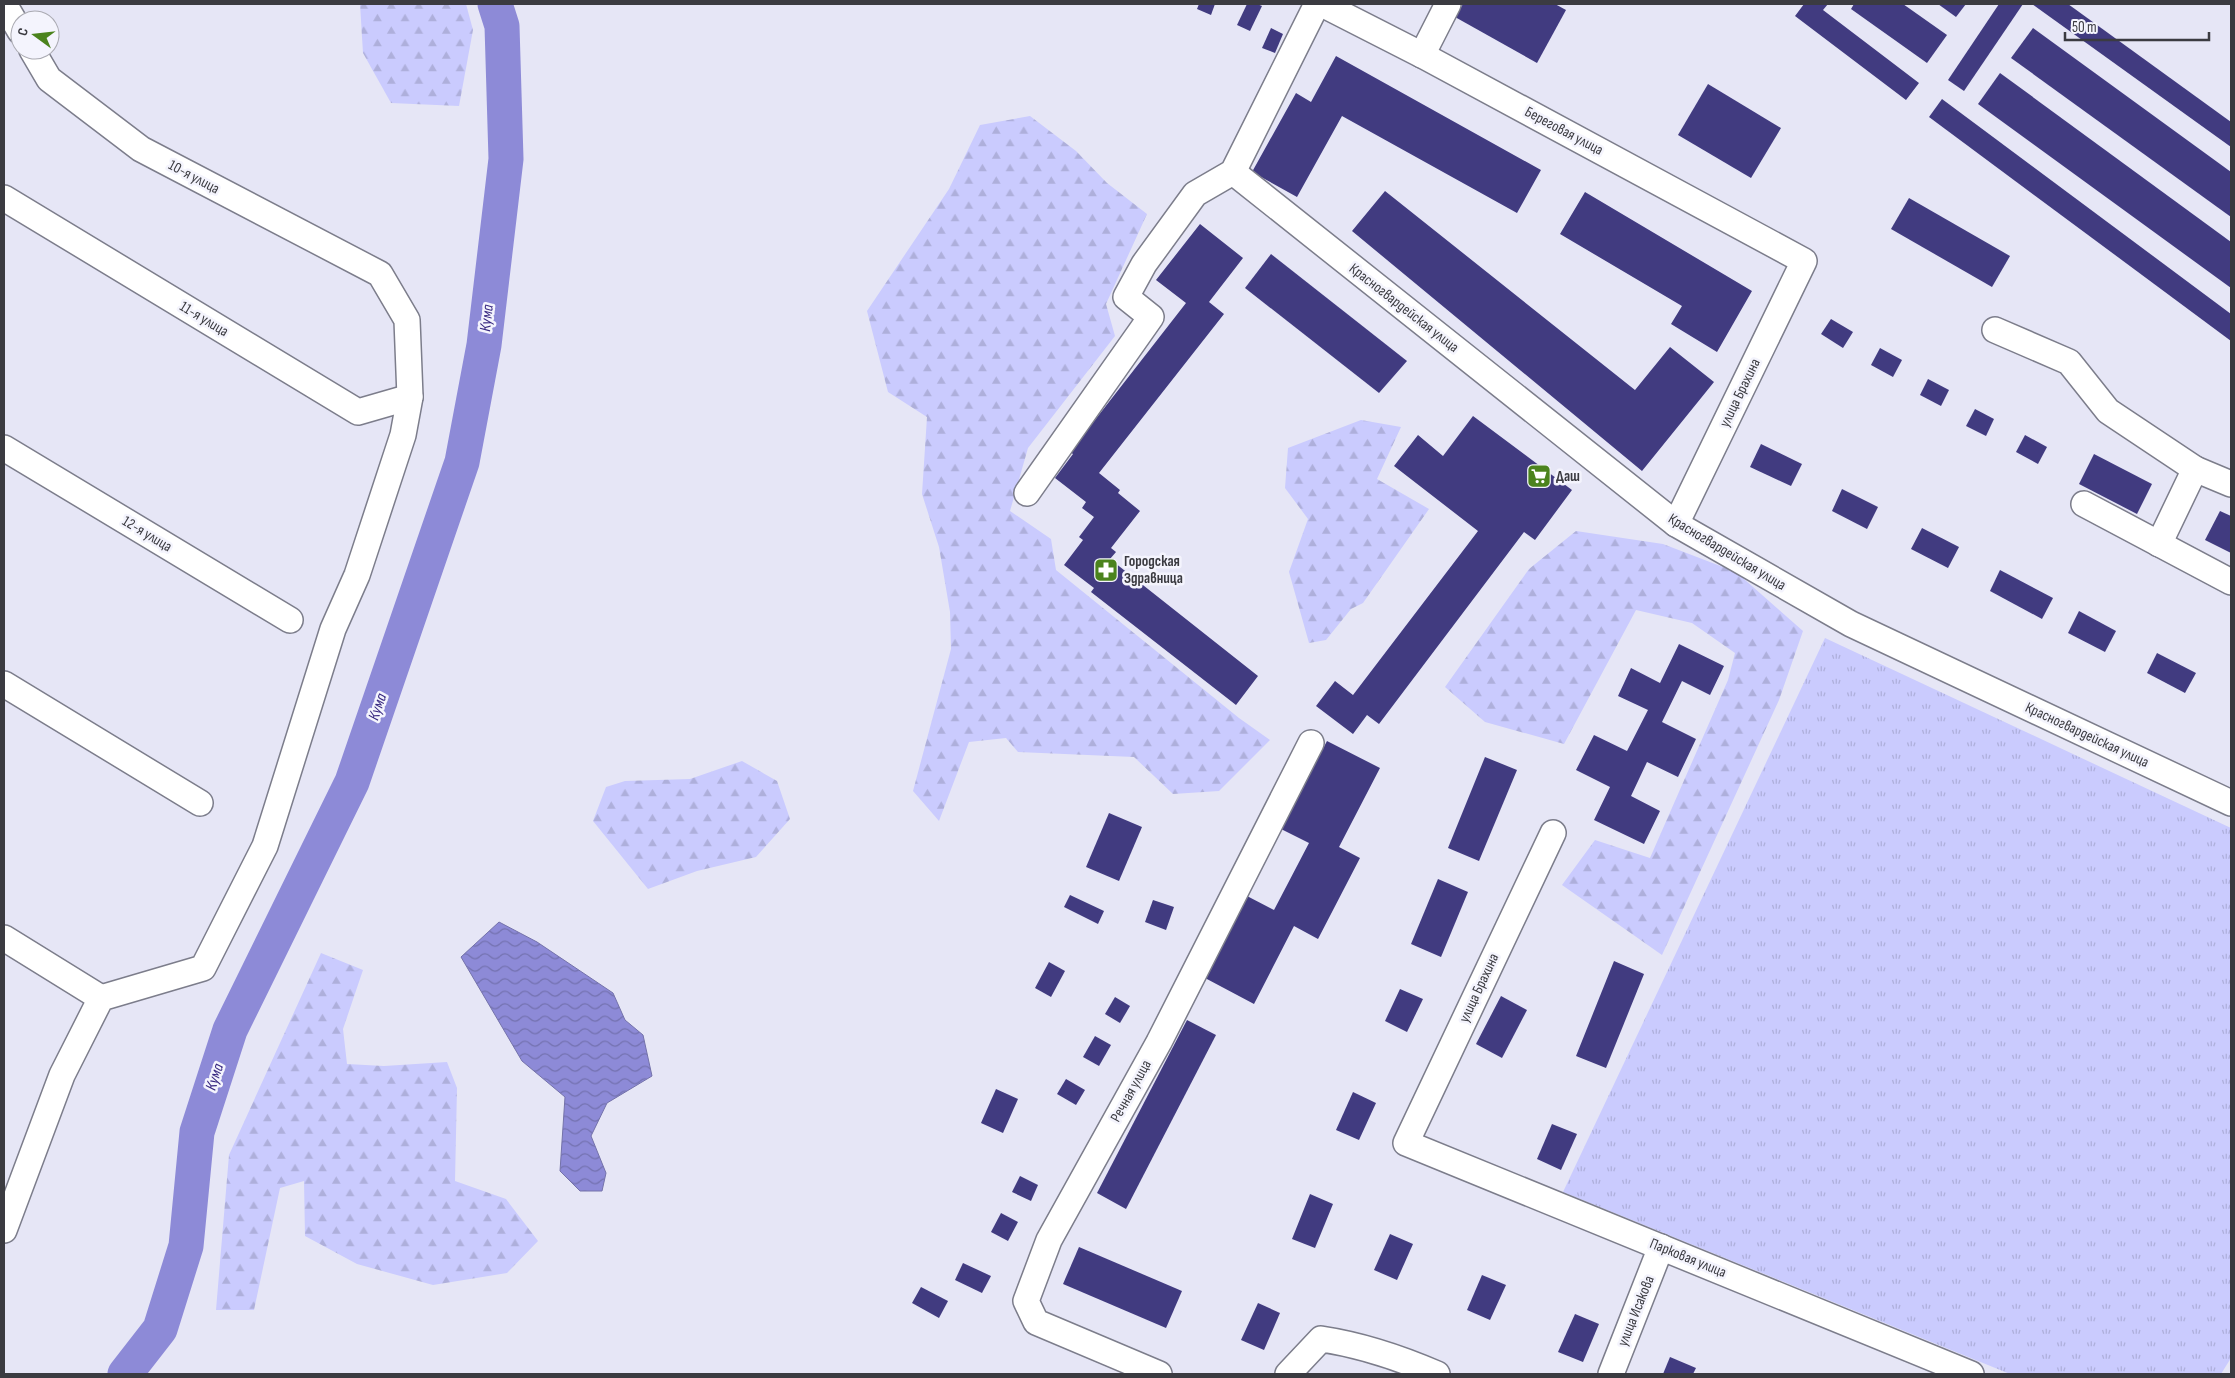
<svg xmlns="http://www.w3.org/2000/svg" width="2235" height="1378" viewBox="0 0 2235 1378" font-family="'Sofia Sans Condensed',sans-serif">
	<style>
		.forest { fill: url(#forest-firs) }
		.park { fill: url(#park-tufts) }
		.water { fill: url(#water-waves); stroke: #7472aa }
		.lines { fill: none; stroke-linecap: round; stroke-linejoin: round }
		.river { stroke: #8d8ad7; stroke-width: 35 }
		.building { fill: #413b80 }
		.minor-casing { stroke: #7c7d8b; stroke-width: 28 }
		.minor { stroke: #fff; stroke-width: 25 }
		.labels { text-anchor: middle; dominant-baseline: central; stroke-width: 5; stroke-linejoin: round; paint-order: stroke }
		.street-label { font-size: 15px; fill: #3b3b41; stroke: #f4f4fd }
		.poi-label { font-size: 15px; font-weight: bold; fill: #3b3b41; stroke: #f4f4fd; text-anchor: start }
		.water-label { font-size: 16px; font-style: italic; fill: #36267f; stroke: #f4f4fd }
	</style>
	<defs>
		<pattern id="forest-firs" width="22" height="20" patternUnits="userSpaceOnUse" patternTransform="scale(1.25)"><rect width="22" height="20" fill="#cacbfe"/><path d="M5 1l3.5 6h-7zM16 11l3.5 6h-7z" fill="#aeafdb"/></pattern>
		<pattern id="park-tufts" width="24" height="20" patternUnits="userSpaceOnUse" patternTransform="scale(1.25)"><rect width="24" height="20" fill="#cacbfe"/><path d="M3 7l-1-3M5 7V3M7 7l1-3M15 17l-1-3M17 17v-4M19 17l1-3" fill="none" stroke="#aeafdb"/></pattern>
		<pattern id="water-waves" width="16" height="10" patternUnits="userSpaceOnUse" patternTransform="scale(1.25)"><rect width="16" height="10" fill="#8d8ad7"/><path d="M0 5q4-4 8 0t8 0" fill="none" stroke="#7472b0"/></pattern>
	</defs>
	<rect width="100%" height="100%" fill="#e6e6f6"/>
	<!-- forest -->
	<g class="forest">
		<polygon points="360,4 466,4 473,30 459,106 391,103 363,53"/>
		<polygon points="1030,116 1076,151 1107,183 1147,214 1106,304 1115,336 1028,448 1010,511 1051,539 1056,570 1239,718 1270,740 1219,791 1173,794 1134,757 1018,752 1006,738 969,742 939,821 913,791 951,649 950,612 939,547 922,494 927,417 888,392 867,311 949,189 980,125"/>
		<polygon points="1361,420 1401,427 1377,479 1429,509 1363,603 1351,609 1326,640 1309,643 1289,572 1308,519 1285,488 1288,448"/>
		<polygon points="1576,531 1663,544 1736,572 1803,631 1779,700 1662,955 1562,885 1595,840 1650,858 1728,680 1735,653 1692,623 1636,610 1564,744 1485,722 1445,687 1529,569"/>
		<polygon points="742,761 777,781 790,819 756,857 697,871 648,889 593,821 606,787 625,781 690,779"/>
		<polygon points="321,953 363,970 343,1029 347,1064 384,1066 447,1062 457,1088 455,1181 506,1199 538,1241 507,1273 433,1285 357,1264 305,1236 304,1181 280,1188 254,1310 216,1310 229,1155"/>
	</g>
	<!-- park -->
	<polygon class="park" points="1825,638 2231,828 2231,1358 2221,1374 2010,1374 1563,1192"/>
	<!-- water -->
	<polygon class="water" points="499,922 537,942 613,993 625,1020 643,1035 652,1076 607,1103 591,1136 606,1173 602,1191 580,1191 560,1171 565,1097 522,1061 461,957"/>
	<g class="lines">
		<!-- river -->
		<polyline class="river" points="125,1374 160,1329 186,1246 197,1132 230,1030 352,782 462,462 484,345 506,159 502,26 495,4"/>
	</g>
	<!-- building -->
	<g class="building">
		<polygon points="1199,4 1215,4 1211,15 1197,9"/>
		<polygon points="1247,4 1257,4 1262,6 1250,31 1237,25"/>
		<polygon points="1463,4 1555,4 1566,10 1537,63 1455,17"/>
		<polygon points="1804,4 1828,4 1823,10 1919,83 1906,100 1795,16"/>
		<polygon points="1854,4 1903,4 1947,35 1927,63 1851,9"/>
		<polygon points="1938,4 1966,4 1956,17"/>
		<polygon points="1999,4 2023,4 1964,91 1948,80"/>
		<polygon points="2032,4 2068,4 2231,122 2231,147"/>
		<polygon points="1271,28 1283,34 1275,53 1262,48"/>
		<polygon points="2033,28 2231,172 2231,217 2011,58"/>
		<polygon points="1336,56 1541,170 1517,213 1342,116 1297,197 1252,172 1296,93 1311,102"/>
		<polygon points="2000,73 2231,242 2231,288 1978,104"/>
		<polygon points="1708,84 1781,128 1751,178 1678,135"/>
		<polygon points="1942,99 2231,314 2231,341 1929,117"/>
		<polygon points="1385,191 1635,390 1670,347 1714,382 1642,471 1352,231"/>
		<polygon points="1585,192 1752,291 1717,352 1671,324 1682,306 1560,234"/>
		<polygon points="1909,198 2010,256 1992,287 1891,229"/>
		<polygon points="1200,224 1243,258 1209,302 1224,314 1099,473 1120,490 1118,493 1140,511 1111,548 1116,552 1110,559 1258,676 1236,705 1091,592 1094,588 1064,565 1083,540 1079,537 1094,517 1082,508 1086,502 1055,478 1073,454 1070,452 1186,303 1156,280"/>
		<polygon points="1271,254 1407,361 1379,393 1245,288"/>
		<polygon points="1831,319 1853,332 1843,348 1821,334"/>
		<polygon points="1880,348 1902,360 1893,377 1871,365"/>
		<polygon points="1928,379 1949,390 1941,406 1920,395"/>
		<polygon points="1975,409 1994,419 1986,436 1966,426"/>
		<polygon points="1473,416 1572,490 1535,540 1524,532 1379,724 1367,715 1353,734 1316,706 1335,681 1353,695 1478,531 1394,466 1418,435 1443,456"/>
		<polygon points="2025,435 2047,447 2038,464 2016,452"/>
		<polygon points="1761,444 1802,464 1791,486 1750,467"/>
		<polygon points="2094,454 2152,484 2137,514 2079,484"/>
		<polygon points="1842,489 1878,507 1867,529 1832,511"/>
		<polygon points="2220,511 2231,516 2231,553 2205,540"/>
		<polygon points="1922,528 1959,547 1948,568 1911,549"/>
		<polygon points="2000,570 2053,598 2042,619 1990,591"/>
		<polygon points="2079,611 2116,631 2105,652 2068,633"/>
		<polygon points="1679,644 1724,666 1710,695 1682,681 1662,722 1696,739 1678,777 1647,762 1631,796 1660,811 1644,844 1594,820 1610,787 1576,770 1594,735 1627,751 1648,710 1618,696 1631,668 1660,683"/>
		<polygon points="2157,653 2196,673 2185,693 2147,673"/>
		<polygon points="1327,741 1380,768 1339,847 1360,858 1318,939 1294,926 1254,1004 1205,978 1247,896 1274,910 1309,843 1281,829"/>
		<polygon points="1485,757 1517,770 1479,861 1448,848"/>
		<polygon points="1109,813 1142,827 1119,881 1086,867"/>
		<polygon points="1438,879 1468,892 1441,957 1411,944"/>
		<polygon points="1070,895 1104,911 1098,924 1064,907"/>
		<polygon points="1153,900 1174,907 1166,930 1145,922"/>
		<polygon points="1614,961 1644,974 1606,1068 1576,1056"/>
		<polygon points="1049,962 1065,971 1051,997 1035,988"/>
		<polygon points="1400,989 1423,999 1407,1032 1385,1021"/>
		<polygon points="1501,996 1527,1010 1502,1058 1476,1044"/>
		<polygon points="1115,997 1130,1006 1120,1023 1105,1014"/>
		<polygon points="1187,1020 1216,1035 1126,1209 1097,1193"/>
		<polygon points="1095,1036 1111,1045 1099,1066 1083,1057"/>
		<polygon points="1066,1079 1085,1090 1076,1105 1057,1094"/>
		<polygon points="996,1089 1018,1099 1003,1133 981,1123"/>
		<polygon points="1353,1092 1376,1103 1359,1140 1336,1130"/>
		<polygon points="1552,1124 1577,1134 1561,1170 1537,1159"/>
		<polygon points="1020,1176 1038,1185 1031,1201 1012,1192"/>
		<polygon points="1310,1194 1333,1204 1315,1248 1292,1239"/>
		<polygon points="1001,1213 1018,1222 1008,1241 991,1232"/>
		<polygon points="1390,1234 1413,1244 1397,1280 1374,1270"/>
		<polygon points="1079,1247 1182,1291 1166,1328 1063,1284"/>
		<polygon points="963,1263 991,1276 982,1293 955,1280"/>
		<polygon points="1482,1275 1506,1285 1490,1320 1467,1310"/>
		<polygon points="921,1287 948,1301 939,1318 912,1303"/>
		<polygon points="1258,1303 1280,1313 1264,1350 1241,1340"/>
		<polygon points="1575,1314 1599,1324 1583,1362 1558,1352"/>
		<polygon points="1670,1357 1696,1368 1693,1374 1663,1374"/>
	</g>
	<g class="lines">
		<!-- minor casing -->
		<g class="minor-casing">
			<g id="minor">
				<polyline points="4,4 20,31"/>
				<polyline points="1322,4 1422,55 1804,261 1676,524"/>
				<polyline points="1422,55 1448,4"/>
				<polyline points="1233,172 1676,524 1851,624 2231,803"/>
				<polyline points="4,198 358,412 410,397"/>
				<polyline points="1995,330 2069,362 2108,411 2195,469 2159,544"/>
				<polyline points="4,448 290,620"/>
				<polyline points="2195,469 2231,484"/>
				<polyline points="1027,493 1151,317 1126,297 1144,264 1195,194 1233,172 1317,4"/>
				<polyline points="2084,504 2231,582"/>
				<polyline points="4,684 200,803"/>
				<polyline points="1553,833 1406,1143 1971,1374"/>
				<polyline points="4,938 101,998"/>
				<polyline points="4,1230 62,1075 101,998 203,968 265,846 333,629 357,575 403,435 410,397 407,320 380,274 141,149 49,79 32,50"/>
				<polyline points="1159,1374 1036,1322 1026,1301 1049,1240 1159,1042 1311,743"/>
				<path d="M1288 1374 1321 1339C1361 1345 1400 1358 1437 1374"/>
				<polyline points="1611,1374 1661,1247"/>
			</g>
		</g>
		<!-- minor -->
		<use href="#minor" class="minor"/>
	</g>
	<!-- icons -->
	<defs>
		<g id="supermarket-square" transform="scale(1.25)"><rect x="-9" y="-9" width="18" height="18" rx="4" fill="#4b831d" stroke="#f4f4fd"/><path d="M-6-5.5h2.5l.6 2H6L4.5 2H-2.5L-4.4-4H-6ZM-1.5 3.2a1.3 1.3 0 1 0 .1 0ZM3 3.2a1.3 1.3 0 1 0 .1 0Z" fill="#fff"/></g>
		<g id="pharmacy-square" transform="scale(1.25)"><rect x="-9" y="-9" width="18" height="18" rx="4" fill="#4b831d" stroke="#f4f4fd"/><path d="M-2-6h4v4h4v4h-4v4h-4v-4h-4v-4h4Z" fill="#fff"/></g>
	</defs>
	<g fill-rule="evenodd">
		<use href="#supermarket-square" x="1539" y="476"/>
		<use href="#pharmacy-square" x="1106" y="570"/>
	</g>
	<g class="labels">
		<!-- street labels -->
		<g class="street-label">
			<text transform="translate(1564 131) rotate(28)">Береговая улица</text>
			<text transform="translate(194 177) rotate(28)">10-я улица</text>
			<text transform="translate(1404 308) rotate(38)">Красногвардейская улица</text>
			<text transform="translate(204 319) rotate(31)">11-я улица</text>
			<text transform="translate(1740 393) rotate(-64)">улица Брахина</text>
			<text transform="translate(147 534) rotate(31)">12-я улица</text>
			<text transform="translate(1727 552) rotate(31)">Красногвардейская улица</text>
			<text transform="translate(2087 735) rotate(25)">Красногвардейская улица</text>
			<text transform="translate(1479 988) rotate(-65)">улица Брахина</text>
			<text transform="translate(1131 1091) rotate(-61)">Речная улица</text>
			<text transform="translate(1688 1258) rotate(22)">Парковая улица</text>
			<text transform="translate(1636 1311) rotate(-68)">улица Исакова</text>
		</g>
		<!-- poi labels -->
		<g class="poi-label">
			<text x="1556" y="476">Даш</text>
			<text x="1124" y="561">Городская<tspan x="1124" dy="17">Здравница</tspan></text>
		</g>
		<!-- water labels -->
		<g class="water-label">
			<text transform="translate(487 318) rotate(-84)">Кума</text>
			<text transform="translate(378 707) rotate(-71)">Кума</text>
			<text transform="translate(215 1077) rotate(-72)">Кума</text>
		</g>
	</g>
	<!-- border -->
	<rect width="2235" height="1378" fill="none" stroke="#3b3b41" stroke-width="10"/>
	<!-- north arrow -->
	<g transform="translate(35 35) rotate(285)"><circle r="24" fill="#f4f4fd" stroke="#aaaab2"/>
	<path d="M0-4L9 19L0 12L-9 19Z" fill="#4b831d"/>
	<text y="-8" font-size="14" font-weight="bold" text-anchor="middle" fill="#3b3b41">С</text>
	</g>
	<!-- scale -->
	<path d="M2065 32v8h144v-8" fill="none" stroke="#3b3b41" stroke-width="2.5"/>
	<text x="2072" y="32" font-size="15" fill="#3b3b41" stroke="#f4f4fd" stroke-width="4" paint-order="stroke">50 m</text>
</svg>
